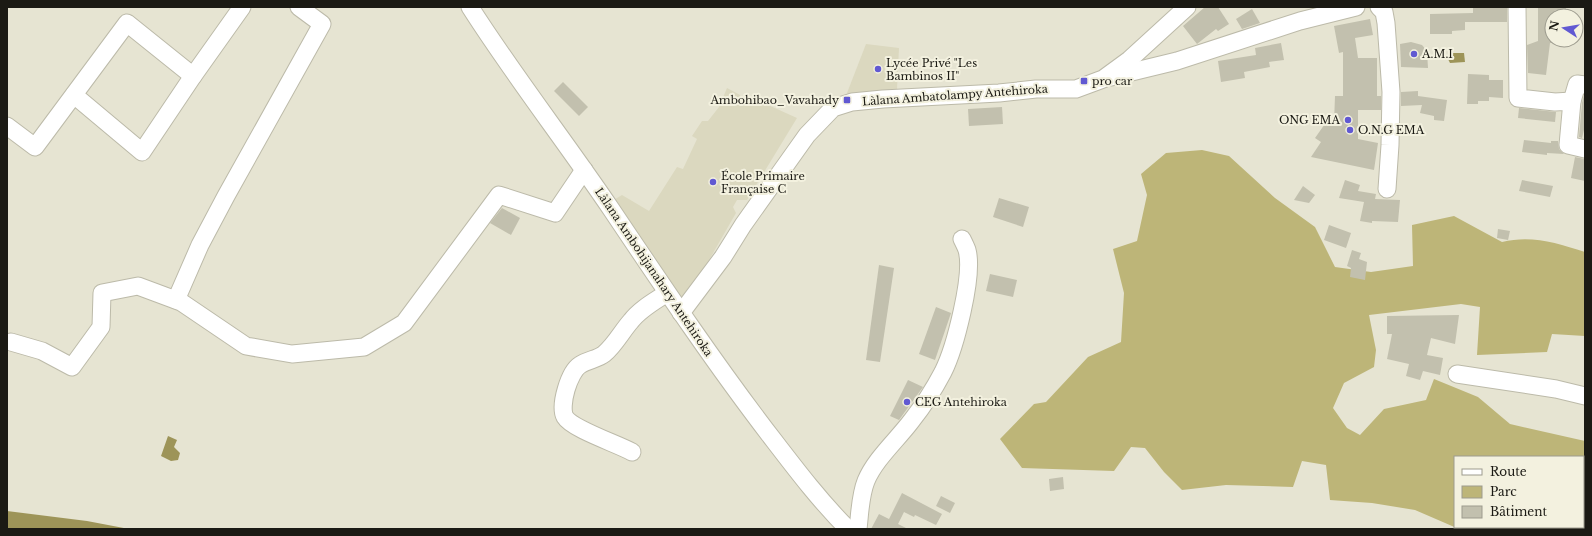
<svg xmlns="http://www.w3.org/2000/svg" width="1592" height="536" viewBox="0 0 1592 536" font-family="'Libre Baskerville',serif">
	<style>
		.built { fill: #dbd8bf }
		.green { fill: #bdb578 }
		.water { fill: #9d9458 }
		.building { fill: #c2c0ae }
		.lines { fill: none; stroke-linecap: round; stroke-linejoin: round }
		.minor-casing { stroke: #bcbaa9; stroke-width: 19 }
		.minor { stroke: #fff; stroke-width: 17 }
		.poi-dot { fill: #6159d2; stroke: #f3f1df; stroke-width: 1.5 }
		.labels { text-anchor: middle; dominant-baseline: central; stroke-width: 4; stroke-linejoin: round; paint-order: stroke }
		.poi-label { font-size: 11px; fill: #1b1a14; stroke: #f3f1df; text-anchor: start }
		.street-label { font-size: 11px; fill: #1b1a14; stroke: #f3f1df }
	</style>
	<rect width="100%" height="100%" fill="#e6e4d2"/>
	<!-- built -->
	<g class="built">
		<polygon points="866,44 899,48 897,89 893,93 851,97 847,93"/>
		<polygon points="727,88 740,95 741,100 752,103 755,99 797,118 747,200 737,200 733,207 736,213 693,288 680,298 612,201 622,195 649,211 677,167 683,169 697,139 692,136 702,121 708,121 719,107"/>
	</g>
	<!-- green -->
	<path class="green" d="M1202 150 1229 156 1275 198 1315 227 1335 267 1371 272 1413 266 1412 225 1454 216 1502 242C1532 235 1556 243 1585 252V336L1552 334 1547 352 1477 355 1480 307 1461 304 1369 315 1376 350 1374 367 1344 383 1333 408 1347 428 1360 435 1384 409 1426 400 1434 379 1478 397 1510 424 1585 441V467H1583V457H1455V527H1551L1552 529H1459L1415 510 1372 503 1330 500 1326 465 1302 461 1293 487 1226 485 1182 490 1164 472 1145 448 1131 447 1114 471 1022 468 1000 439 1034 404 1046 402 1088 357 1121 342 1124 293 1113 249 1137 241 1147 195 1141 174 1166 153Z"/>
	<!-- water -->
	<g class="water">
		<polygon points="1449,53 1464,53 1465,62 1450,63 1448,59"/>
		<polygon points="168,436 177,440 174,447 180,453 178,460 171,461 161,456"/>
		<polygon points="7,511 87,521 129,529 7,529"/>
	</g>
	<!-- building -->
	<g class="building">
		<polygon points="1205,7 1218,7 1229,24 1218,31 1216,29 1197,44 1183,26"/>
		<polygon points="1473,7 1507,7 1507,22 1465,22 1465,30 1452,31 1452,34 1430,34 1430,14 1473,13"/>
		<polygon points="1538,7 1566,7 1566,16 1552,16 1552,43 1550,43 1546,75 1528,73 1527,45 1538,41"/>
		<polygon points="1252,9 1260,23 1242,29 1236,19"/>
		<polygon points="1370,19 1373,35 1355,38 1358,58 1377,58 1377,96 1381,96 1381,110 1358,110 1358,139 1378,143 1374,170 1311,157 1321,142 1315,138 1327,121 1334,123 1335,96 1343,96 1343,52 1339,53 1334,26"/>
		<polygon points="1411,42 1422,45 1427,51 1428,68 1401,67 1400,44"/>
		<polygon points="1281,43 1284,60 1269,62 1270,67 1244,72 1245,78 1221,82 1218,61 1256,55 1255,48"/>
		<polygon points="1468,74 1489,75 1489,80 1503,80 1503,98 1489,97 1489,101 1478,101 1478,104 1467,104"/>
		<polygon points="563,82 588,107 579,116 554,91"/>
		<polygon points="1418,91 1418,96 1447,100 1444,121 1434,120 1434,116 1420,113 1422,105 1401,106 1401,92"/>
		<polygon points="1584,95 1585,126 1582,138 1579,137 1582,103"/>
		<polygon points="1002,107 1003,124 969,126 968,109"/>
		<polygon points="1519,108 1556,112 1555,122 1518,118"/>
		<polygon points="1524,140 1551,143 1551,141 1558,141 1559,149 1564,154 1547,153 1547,155 1522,152"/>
		<polygon points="1575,157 1585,159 1585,181 1571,178"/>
		<polygon points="1345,180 1360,185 1358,191 1376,194 1375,199 1400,200 1398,222 1372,221 1372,223 1360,221 1364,202 1339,198"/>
		<polygon points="1522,180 1553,186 1550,197 1519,191"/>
		<polygon points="1303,186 1315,195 1309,203 1294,200"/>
		<polygon points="999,198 1029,207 1023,227 993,217"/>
		<polygon points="502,208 520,218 511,235 490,223"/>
		<polygon points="1329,225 1351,233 1346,248 1324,240"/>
		<polygon points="1498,229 1510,231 1508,240 1497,238"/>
		<polygon points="1352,250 1361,253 1359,259 1367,262 1365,280 1350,277 1351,268 1347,266"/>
		<polygon points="879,265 894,268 880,362 866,360"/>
		<polygon points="990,274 1017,280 1013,297 986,291"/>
		<polygon points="936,307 951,313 935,360 919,354"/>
		<polygon points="1459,315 1455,344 1431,338 1427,355 1443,358 1440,375 1423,371 1420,380 1406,376 1409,364 1387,359 1392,334 1387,334 1387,316"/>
		<polygon points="908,380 923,387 899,420 890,416"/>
		<polygon points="1063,477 1064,489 1050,491 1049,479"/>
		<polygon points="902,493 942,514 936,525 915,515 914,517 904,512 898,524 908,529 871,529 879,514 889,519"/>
		<polygon points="941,496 955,503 950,513 936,506"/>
	</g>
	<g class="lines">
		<!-- minor casing -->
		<g class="minor-casing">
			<g id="minor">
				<path d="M470 7C514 76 565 141 611 209 664 288 717 367 775 442 798 472 821 502 848 529"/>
				<polyline points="1379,7 1384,12 1386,23 1391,92 1390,145 1387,189"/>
				<polyline points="1517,7 1518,98 1555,102 1572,101 1568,145 1585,149"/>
				<polyline points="1111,77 1177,61 1300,21 1356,7"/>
				<polyline points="74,95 142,152 193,76"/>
				<polyline points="1572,101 1577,84 1585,85"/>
				<polyline points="7,126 35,147 127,23 193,76 242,7"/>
				<polyline points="176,300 200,245 226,196 322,24 299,7"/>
				<polyline points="681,313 723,257 743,225 807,135 833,108 852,102 883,99 999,93 1036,89 1076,89 1103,79 1129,60 1187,7"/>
				<polyline points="11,342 42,351 72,367 101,327 102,293 138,286 181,302 246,346 292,354 364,347 404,323 499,195 555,213 584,170"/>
				<polyline points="1457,374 1556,389 1585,396"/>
				<path d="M632 452C618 444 572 429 565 417 559 406 569 372 580 365 587 360 598 359 604 354 615 345 622 331 631 321 640 309 655 301 667 293"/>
				<path d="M858 529C860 513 860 496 866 481 875 459 898 439 912 420 924 405 934 389 943 372 955 348 974 275 967 250 966 247 964 243 962 239"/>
			</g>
		</g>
		<!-- minor -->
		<use href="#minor" class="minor"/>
	</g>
	<!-- markers -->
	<g class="poi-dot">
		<circle cx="1414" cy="54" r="4"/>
		<circle cx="878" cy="69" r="4"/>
		<rect x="1080" y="77" width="8" height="8" rx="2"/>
		<rect x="843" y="96" width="8" height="8" rx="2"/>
		<circle cx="1348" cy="120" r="4"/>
		<circle cx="1350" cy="130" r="4"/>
		<circle cx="713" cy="182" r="4"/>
		<circle cx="907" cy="402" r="4"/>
	</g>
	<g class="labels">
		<!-- poi labels -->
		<g class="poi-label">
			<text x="1422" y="54">A.M.I</text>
			<text x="886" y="63">Lycée Privé "Les<tspan x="886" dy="13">Bambinos II"</tspan></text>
			<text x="1092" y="81">pro car</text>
			<text x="839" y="100" text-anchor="end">Ambohibao_Vavahady</text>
			<text x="1340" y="120" text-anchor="end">ONG EMA</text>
			<text x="1358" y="130">O.N.G EMA</text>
			<text x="721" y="176">École Primaire<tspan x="721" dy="13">Française C</tspan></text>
			<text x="915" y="402">CEG Antehiroka</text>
		</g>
		<!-- street labels -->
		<g class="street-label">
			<text transform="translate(955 95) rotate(-4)">Làlana Ambatolampy Antehiroka</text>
			<text transform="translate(654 272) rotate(56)">Làlana Ambohijanahary Antehiroka</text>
		</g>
	</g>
	<!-- border -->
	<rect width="1592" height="536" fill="none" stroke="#1b1a14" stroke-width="16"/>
	<!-- legend -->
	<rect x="1454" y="456" width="130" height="72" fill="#f3f1df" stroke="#9d9b8e"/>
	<rect x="1462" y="469" width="20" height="6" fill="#ffffff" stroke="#9d9b8e"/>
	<text x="1490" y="476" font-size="12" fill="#1b1a14">Route</text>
	<rect x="1462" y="486" width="20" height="12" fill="#bdb578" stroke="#9d9b8e"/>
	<text x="1490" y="496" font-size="12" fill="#1b1a14">Parc</text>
	<rect x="1462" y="506" width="20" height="12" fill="#c2c0ae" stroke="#9d9b8e"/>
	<text x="1490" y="516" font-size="12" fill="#1b1a14">Bâtiment</text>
	<!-- north arrow -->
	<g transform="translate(1564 28) rotate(282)"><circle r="19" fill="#f3f1df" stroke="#9d9b8e"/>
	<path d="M0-3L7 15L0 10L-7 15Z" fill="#6159d2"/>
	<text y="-6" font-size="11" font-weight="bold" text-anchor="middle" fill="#1b1a14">N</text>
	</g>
</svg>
